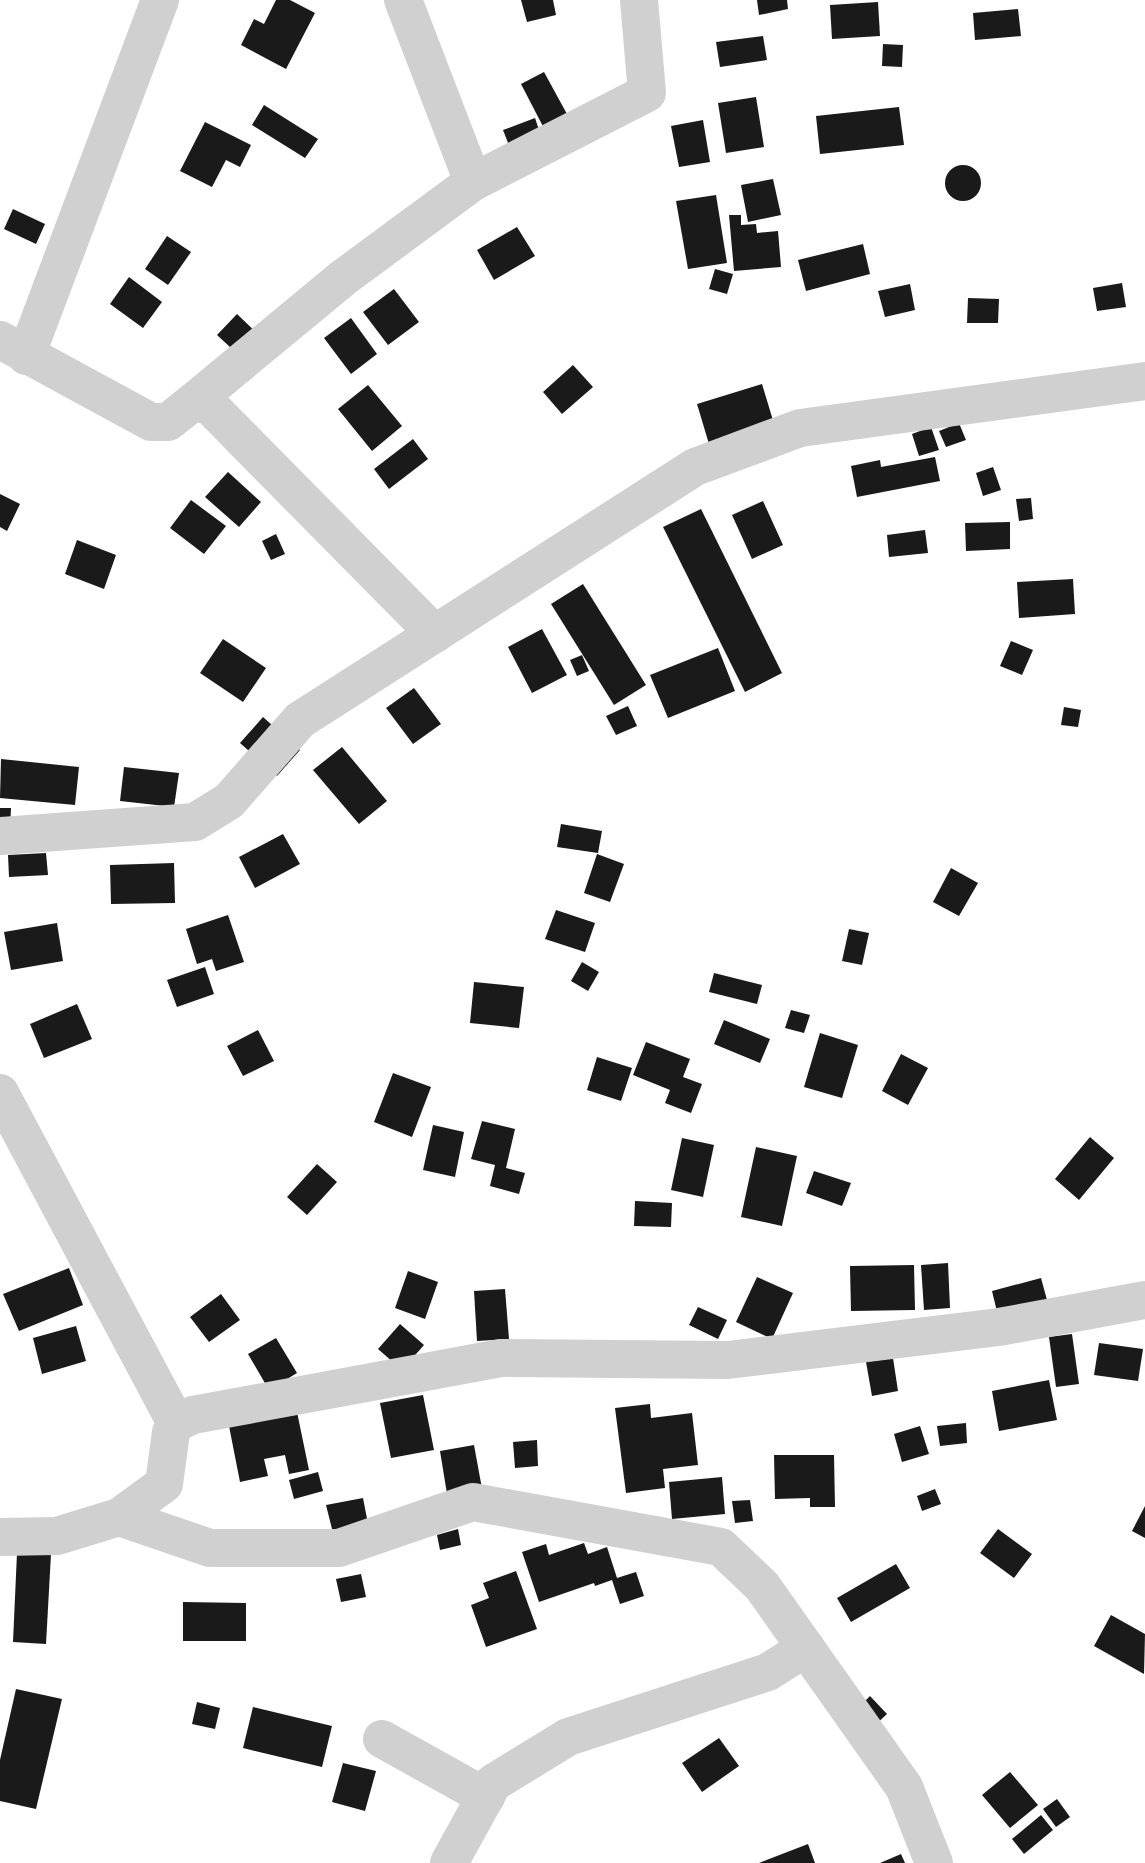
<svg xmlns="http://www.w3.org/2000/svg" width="1145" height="1863" viewBox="0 0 1145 1863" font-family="'Sofia Sans Condensed',sans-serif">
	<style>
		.building { fill: #1a1a1a }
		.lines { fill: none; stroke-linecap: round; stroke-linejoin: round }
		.minor { stroke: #d0d0d0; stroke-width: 38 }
	</style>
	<rect width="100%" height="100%" fill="#fff"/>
	<!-- building -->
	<g class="building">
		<polygon points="276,0 290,0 315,13 286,69 241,45 254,19 264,24"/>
		<polygon points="521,0 553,0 556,15 527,22"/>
		<polygon points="757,0 787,0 788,9 759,15"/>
		<polygon points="878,2 880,36 832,39 830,5"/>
		<polygon points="1018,9 1021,36 975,40 973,13"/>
		<polygon points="763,36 767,60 720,67 716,42"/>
		<polygon points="883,44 903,45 902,67 882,66"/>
		<polygon points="544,72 573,125 549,138 521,84"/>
		<polygon points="756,97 764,147 726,153 718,103"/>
		<polygon points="264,105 318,139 305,158 252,125"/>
		<polygon points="899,107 904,145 820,154 816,116"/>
		<polygon points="535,118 543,142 512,153 503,130"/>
		<polygon points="703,120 710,162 679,167 671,126"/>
		<polygon points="205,122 251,145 240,167 226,160 212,187 180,171"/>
		<circle cx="963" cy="183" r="18"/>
		<polygon points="773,179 781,215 748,222 741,185"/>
		<polygon points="716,195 727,263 688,269 676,201"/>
		<polygon points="13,209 45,224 36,244 4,229"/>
		<polygon points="729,215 741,215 741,225 756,224 757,233 778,231 781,267 734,271"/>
		<polygon points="517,227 535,256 494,280 477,250"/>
		<polygon points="167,236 191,252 168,285 145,269"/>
		<polygon points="863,244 870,274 806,291 798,260"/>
		<polygon points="715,269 733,274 727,294 709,289"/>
		<polygon points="129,277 162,302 143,328 110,304"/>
		<polygon points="1122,283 1126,307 1097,311 1093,288"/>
		<polygon points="910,284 915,310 885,317 878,291"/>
		<polygon points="394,289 419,322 388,345 363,312"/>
		<polygon points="968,298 999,299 998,323 967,323"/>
		<polygon points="237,314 263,339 244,360 217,335"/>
		<polygon points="351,318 377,354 351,374 324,338"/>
		<polygon points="573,365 593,387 562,414 543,392"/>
		<polygon points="762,384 775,427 712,454 697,404"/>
		<polygon points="368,385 402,426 372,451 338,409"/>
		<polygon points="959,423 966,440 946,447 939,431"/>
		<polygon points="931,427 939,450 919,456 912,434"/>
		<polygon points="413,439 428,459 389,489 374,469"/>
		<polygon points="935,457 940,481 857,497 851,466 880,460 881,467"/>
		<polygon points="993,467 1001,490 983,496 976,473"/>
		<polygon points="228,472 261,502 239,527 205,497"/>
		<polygon points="0,494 20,504 7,531 0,527"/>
		<polygon points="1031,498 1033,519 1019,521 1016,499"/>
		<polygon points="191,500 226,526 204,554 170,528"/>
		<polygon points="763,501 783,545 752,559 732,515"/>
		<polygon points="701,509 782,673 745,692 663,527"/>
		<polygon points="1010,522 1010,549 966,551 965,523"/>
		<polygon points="925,530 928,553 889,557 887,535"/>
		<polygon points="276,534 285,554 271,560 262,541"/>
		<polygon points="77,540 116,555 104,589 65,574"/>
		<polygon points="1073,579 1075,614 1019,618 1017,582"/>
		<polygon points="583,584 646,685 614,705 551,604"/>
		<polygon points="542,629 567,675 532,693 508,647"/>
		<polygon points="223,639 266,668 243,702 200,673"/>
		<polygon points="1011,641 1033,650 1022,675 1000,666"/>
		<polygon points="718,648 735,691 668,718 650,675"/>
		<polygon points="582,655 589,671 577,676 570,660"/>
		<polygon points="414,688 441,724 413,744 386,708"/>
		<polygon points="628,706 637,726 616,735 606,716"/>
		<polygon points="1064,707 1081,710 1078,727 1061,725"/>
		<polygon points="263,717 300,750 277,776 240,743"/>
		<polygon points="342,747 387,801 359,824 313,770"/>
		<polygon points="1,759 79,767 75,805 0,798"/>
		<polygon points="124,767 179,773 174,807 120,801"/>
		<polygon points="0,808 11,808 10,830 0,829"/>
		<polygon points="561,824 602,831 598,853 557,847"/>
		<polygon points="283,834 300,864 255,888 239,857"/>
		<polygon points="46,853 48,875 9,877 8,855"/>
		<polygon points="597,854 624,864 610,902 584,893"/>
		<polygon points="174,863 175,903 111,904 110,865"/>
		<polygon points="951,868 978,883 959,916 933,902"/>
		<polygon points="556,910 595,923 585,952 545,939"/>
		<polygon points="228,915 244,962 216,971 212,959 197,964 186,929"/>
		<polygon points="57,923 63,961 11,970 4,932"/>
		<polygon points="849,929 869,933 862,965 842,961"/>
		<polygon points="582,962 599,972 588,991 571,981"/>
		<polygon points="205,967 214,994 177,1007 167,980"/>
		<polygon points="714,973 762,985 757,1004 709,992"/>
		<polygon points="474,982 524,987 519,1028 470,1023"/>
		<polygon points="77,1004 92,1039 44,1058 30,1024"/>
		<polygon points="791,1010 810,1015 804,1033 785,1028"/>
		<polygon points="724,1020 770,1039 760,1063 714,1044"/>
		<polygon points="258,1030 274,1061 243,1076 227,1046"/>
		<polygon points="820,1033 858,1045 842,1098 804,1087"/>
		<polygon points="646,1042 690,1059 683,1077 702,1084 691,1113 665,1103 670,1090 633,1075"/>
		<polygon points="901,1054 928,1068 908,1105 882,1091"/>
		<polygon points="597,1057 632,1068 621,1101 587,1090"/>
		<polygon points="393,1073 431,1087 412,1137 374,1122"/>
		<polygon points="482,1121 515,1129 506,1168 525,1173 519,1194 490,1186 495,1165 471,1159"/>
		<polygon points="433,1125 464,1132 455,1177 423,1170"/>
		<polygon points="1090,1137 1114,1158 1079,1200 1055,1179"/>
		<polygon points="682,1138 714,1145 703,1197 671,1190"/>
		<polygon points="756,1147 797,1156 782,1226 741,1217"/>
		<polygon points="317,1164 337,1182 307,1215 287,1197"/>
		<polygon points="814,1171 851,1183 842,1206 806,1193"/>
		<polygon points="635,1201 672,1203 671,1227 634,1226"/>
		<polygon points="948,1263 950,1308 924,1310 921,1265"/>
		<polygon points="914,1265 915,1310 851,1311 850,1266"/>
		<polygon points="69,1268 83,1305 19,1331 3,1294"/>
		<polygon points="408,1271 438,1282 425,1319 395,1308"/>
		<polygon points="757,1277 793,1293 772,1339 736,1322"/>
		<polygon points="1041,1278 1050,1311 1000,1324 992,1291"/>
		<polygon points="505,1289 509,1339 477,1341 474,1291"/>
		<polygon points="221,1294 240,1320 209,1342 190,1317"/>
		<polygon points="698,1307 727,1320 718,1339 689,1325"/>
		<polygon points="400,1324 424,1345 402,1370 378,1349"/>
		<polygon points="76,1326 86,1361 42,1374 33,1338"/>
		<polygon points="1072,1334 1079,1384 1056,1387 1049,1337"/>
		<polygon points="276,1338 297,1373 269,1390 248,1354"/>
		<polygon points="1099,1343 1143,1349 1138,1381 1094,1375"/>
		<polygon points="893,1358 898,1391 872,1396 866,1362"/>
		<polygon points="1049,1380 1057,1420 999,1431 992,1391"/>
		<polygon points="423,1395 434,1450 391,1458 380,1403"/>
		<polygon points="650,1404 651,1418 692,1413 698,1465 663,1469 665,1488 626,1493 615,1408"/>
		<polygon points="297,1412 309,1470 289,1474 285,1455 264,1459 268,1476 240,1482 229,1426"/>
		<polygon points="966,1423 967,1443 940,1446 937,1426"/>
		<polygon points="920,1426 929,1454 902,1462 894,1434"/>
		<polygon points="537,1440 538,1466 515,1468 513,1442"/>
		<polygon points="474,1445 483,1494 448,1500 440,1451"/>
		<polygon points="774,1455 834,1455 835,1507 810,1507 810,1498 775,1499"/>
		<polygon points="318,1472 323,1491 294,1499 289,1480"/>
		<polygon points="722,1477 725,1514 672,1519 669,1482"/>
		<polygon points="935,1489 941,1504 922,1511 917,1496"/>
		<polygon points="363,1498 369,1529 334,1537 326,1505"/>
		<polygon points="750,1500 753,1521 735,1523 732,1501"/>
		<polygon points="1145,1506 1145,1538 1132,1531"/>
		<polygon points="458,1529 461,1545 440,1550 437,1535"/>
		<polygon points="998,1529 1032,1554 1014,1578 980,1553"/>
		<polygon points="584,1543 588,1554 607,1547 617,1578 636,1572 644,1596 620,1604 612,1580 595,1586 594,1583 539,1602 522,1552 546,1544 549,1555"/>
		<polygon points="17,1553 51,1554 46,1644 13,1642"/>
		<polygon points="896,1564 910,1588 851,1622 837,1598"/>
		<polygon points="516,1571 537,1629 486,1647 471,1605 489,1598 483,1583"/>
		<polygon points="361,1574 366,1597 341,1602 336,1579"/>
		<polygon points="183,1602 246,1603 246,1641 183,1641"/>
		<polygon points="1111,1615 1145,1634 1144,1674 1094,1646"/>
		<polygon points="16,1689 62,1699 36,1809 0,1801 0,1760"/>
		<polygon points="870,1696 887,1714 859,1740 843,1723"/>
		<polygon points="197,1702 220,1708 215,1729 192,1724"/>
		<polygon points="253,1707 332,1726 322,1767 243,1748"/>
		<polygon points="719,1738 739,1766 702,1792 682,1763"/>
		<polygon points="343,1763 376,1771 365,1811 332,1802"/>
		<polygon points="1010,1772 1038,1805 1010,1828 982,1795"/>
		<polygon points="1057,1799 1070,1817 1056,1827 1043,1809"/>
		<polygon points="1041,1815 1053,1830 1024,1854 1012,1839"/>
		<polygon points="808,1844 815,1863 759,1863"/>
		<polygon points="901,1854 905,1863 880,1863"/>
	</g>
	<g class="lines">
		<!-- minor -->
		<g class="minor">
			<polyline points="403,0 473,182"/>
			<polyline points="0,340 151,422 168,422 192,403 209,405 435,634"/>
			<polyline points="26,356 160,0"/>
			<polyline points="192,403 343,278 473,182 647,93 639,0"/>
			<polyline points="0,836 195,822 229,801 300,720 695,467 800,428 1145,381"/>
			<polyline points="0,1093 176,1423"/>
			<polyline points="119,1517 210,1548 339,1548 473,1502 721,1547 762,1586 904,1787 934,1863"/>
			<polyline points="0,1537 57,1536 119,1517 164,1484 171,1432 176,1423 193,1415 501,1358 728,1360 999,1327 1145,1300"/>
			<polyline points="382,1739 486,1797"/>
			<polyline points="449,1863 493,1783 568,1737 768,1672 806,1648"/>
		</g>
	</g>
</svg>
